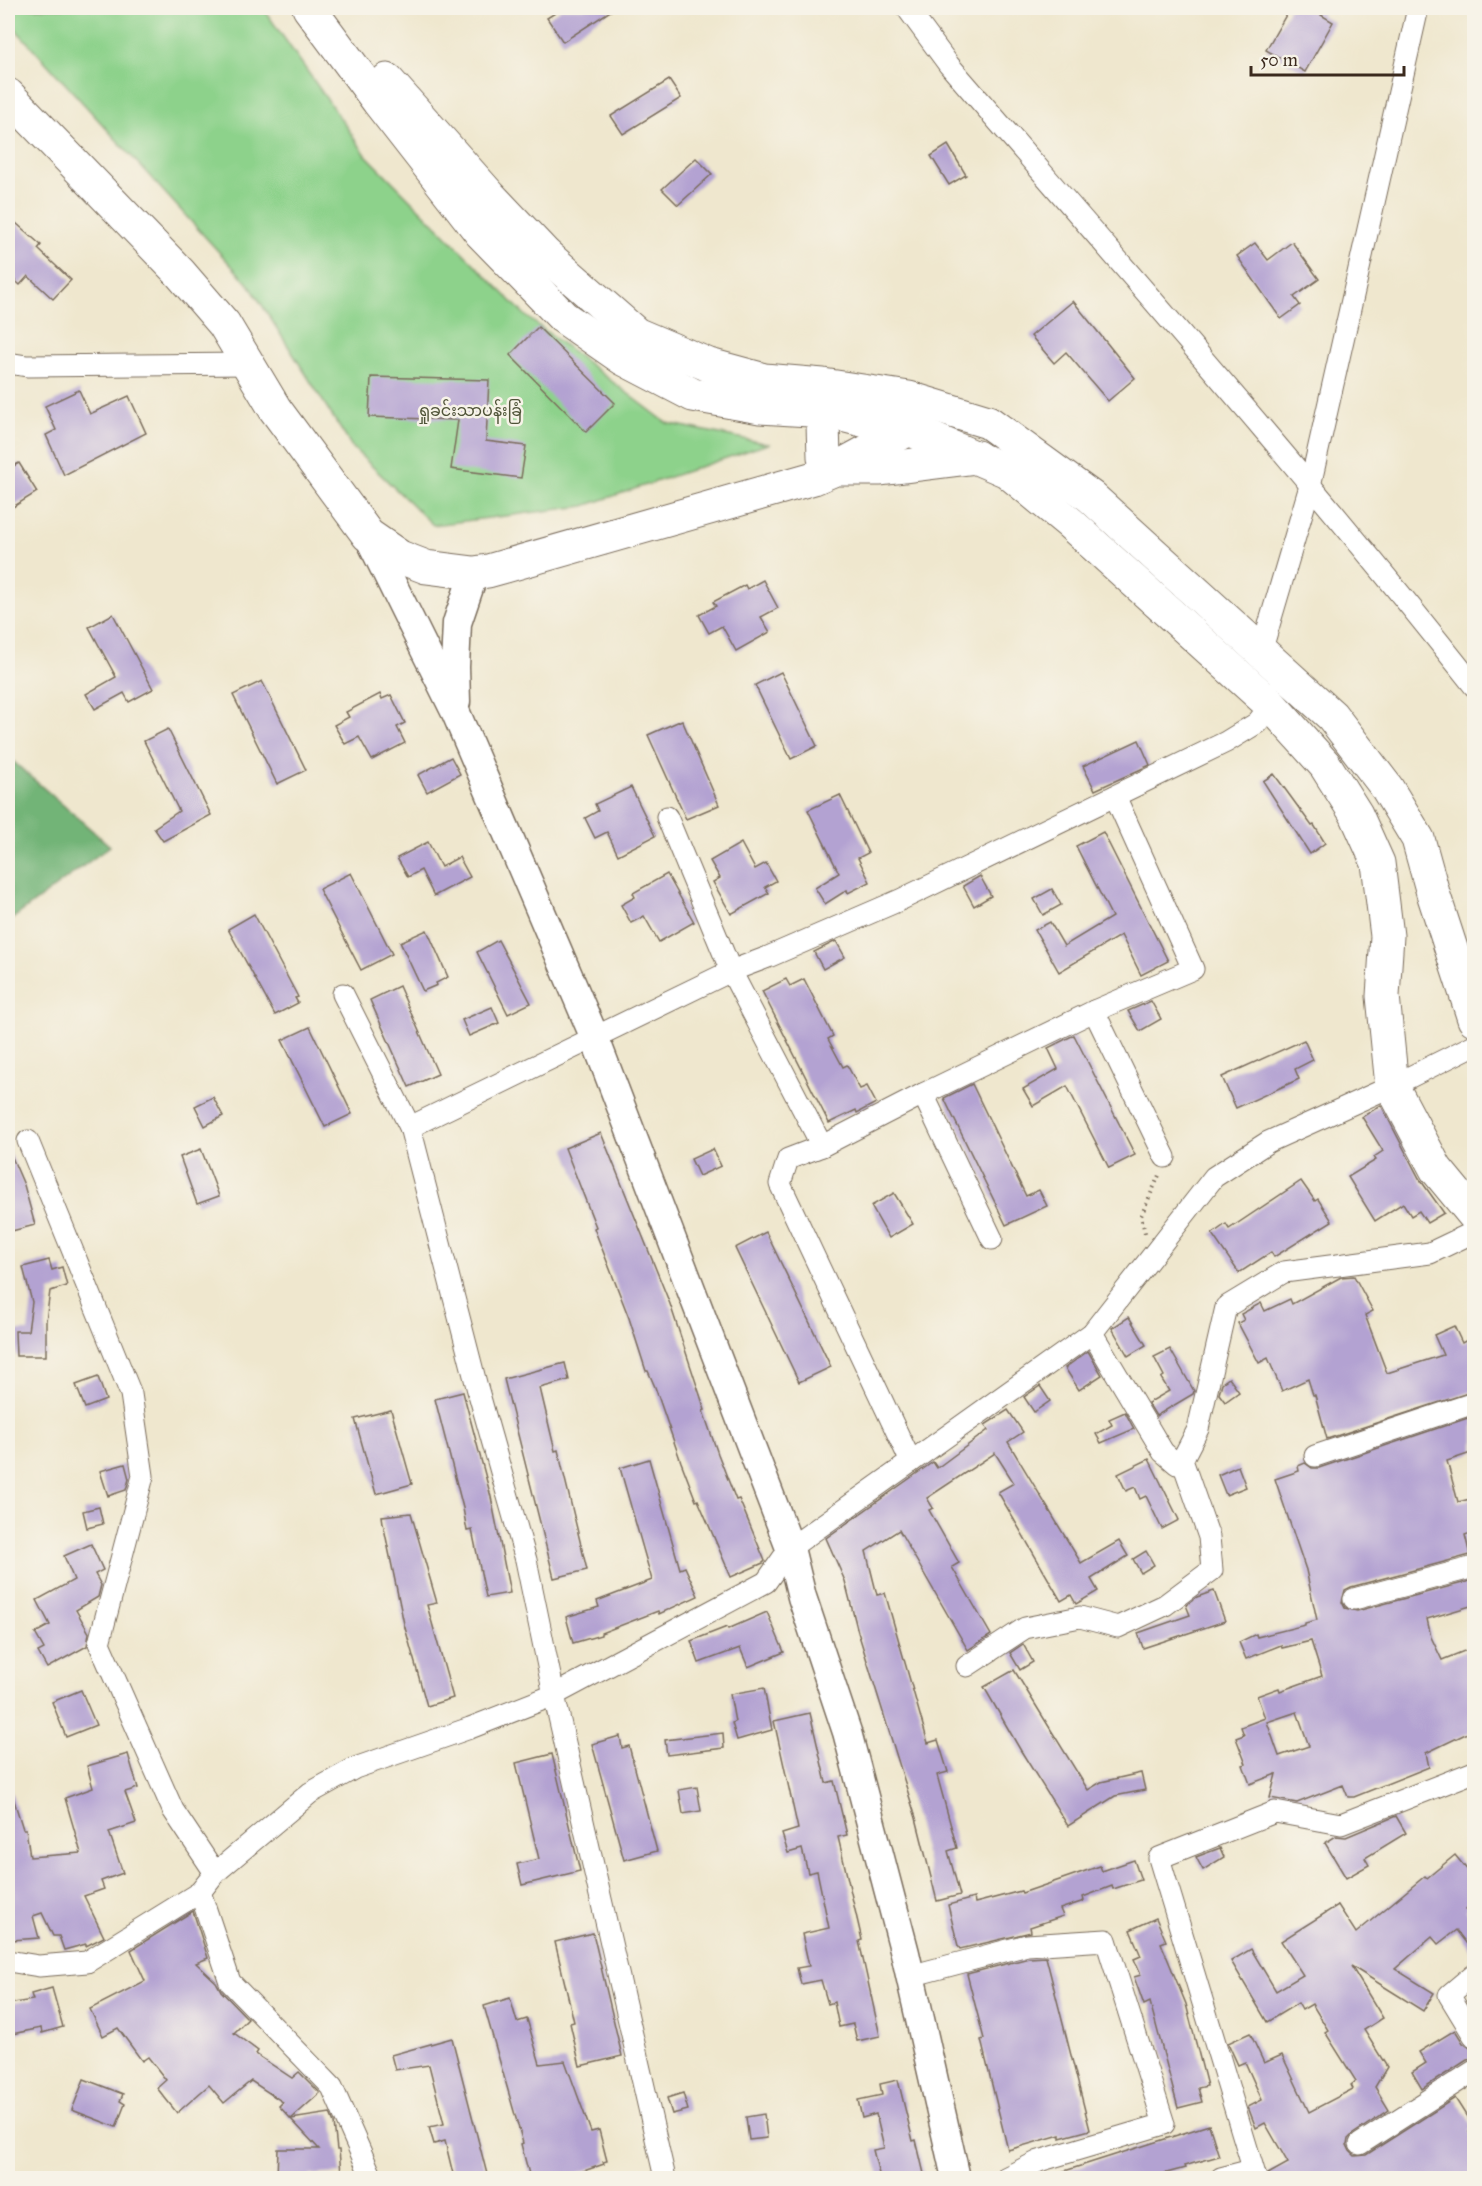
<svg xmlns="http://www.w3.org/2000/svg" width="1482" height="2186" viewBox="0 0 1482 2186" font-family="'IM FELL Great Primer','Noto Sans Myanmar',serif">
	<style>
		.green { fill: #8dd28b; stroke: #647e54; stroke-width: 1.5 }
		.forest { fill: #72b477; stroke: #566f4a; stroke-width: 1.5 }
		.building { fill: #b3a2d2; fill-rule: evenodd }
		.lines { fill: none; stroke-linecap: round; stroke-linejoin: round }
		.street-casing { stroke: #7a6c5c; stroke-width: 23 }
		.secondary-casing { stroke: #7a6c5c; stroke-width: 31 }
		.highway-casing { stroke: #7a6c5c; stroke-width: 35 }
		.path { stroke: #7a6c5c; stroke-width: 4; stroke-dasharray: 1.5 4.5; stroke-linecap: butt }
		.street { stroke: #fff; stroke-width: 21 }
		.secondary { stroke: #fff; stroke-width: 28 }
		.highway { stroke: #fff; stroke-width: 33 }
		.labels { text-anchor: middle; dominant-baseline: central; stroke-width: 5; stroke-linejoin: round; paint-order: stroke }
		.park-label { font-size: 16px; fill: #505439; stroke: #f7f3e8 }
	</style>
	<rect width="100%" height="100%" fill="#f7f3e8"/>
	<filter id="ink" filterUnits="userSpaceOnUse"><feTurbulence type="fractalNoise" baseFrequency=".0167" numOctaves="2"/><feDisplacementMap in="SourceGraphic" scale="12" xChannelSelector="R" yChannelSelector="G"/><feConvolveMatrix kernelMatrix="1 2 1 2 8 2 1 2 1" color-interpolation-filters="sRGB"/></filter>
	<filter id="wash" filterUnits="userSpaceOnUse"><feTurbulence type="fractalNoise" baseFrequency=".008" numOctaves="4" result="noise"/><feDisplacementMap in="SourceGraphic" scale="24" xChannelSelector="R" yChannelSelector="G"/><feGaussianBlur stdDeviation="1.35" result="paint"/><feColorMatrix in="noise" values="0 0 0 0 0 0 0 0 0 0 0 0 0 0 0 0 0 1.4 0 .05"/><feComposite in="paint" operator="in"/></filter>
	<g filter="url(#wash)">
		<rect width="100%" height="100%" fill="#efe7ce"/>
		<!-- green -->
		<polygon class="green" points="8,8 263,8 366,155 527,317 667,423 768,444 584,506 433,525 352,447 250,286 8,21"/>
		<!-- forest -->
		<polygon class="forest" points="8,757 110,846 8,922"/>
		<g id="blocks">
			<!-- building -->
			<g class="building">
				<polygon points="563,8 615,8 563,42 547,18"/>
				<polygon points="1290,8 1325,8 1321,15 1333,22 1305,72 1266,50"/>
				<polygon points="669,80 681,98 623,134 611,116"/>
				<polygon points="948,145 966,175 949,185 931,156"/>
				<polygon points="696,158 712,174 678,205 662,189"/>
				<polygon points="8,216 41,245 38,249 71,280 53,299 28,276 20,285 8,274"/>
				<polygon points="1292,242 1319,279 1294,297 1300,305 1281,319 1237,256 1255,243 1268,260"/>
				<polygon points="1073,301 1135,378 1108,401 1066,352 1054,363 1031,336"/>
				<polygon points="538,327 615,403 586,432 510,355"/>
				<polygon points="371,377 489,380 486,441 526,446 521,478 451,469 458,420 369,417"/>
				<polygon points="79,390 90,414 129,396 146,433 64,475 46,435 56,430 45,406"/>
				<polygon points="19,463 37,492 13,507 8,498 8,469"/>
				<polygon points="763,580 778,608 761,617 770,632 736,651 722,626 709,633 699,615 716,606 713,602 745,585 747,589"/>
				<polygon points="113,614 153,689 129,702 124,693 95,709 86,694 116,677 89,627"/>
				<polygon points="781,672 817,746 791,759 755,685"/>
				<polygon points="262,681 306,770 277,784 233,695"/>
				<polygon points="380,694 382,699 391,695 405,723 397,727 405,743 372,760 359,737 345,744 334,725 349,717 346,712"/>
				<polygon points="682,720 719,805 686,819 648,735"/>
				<polygon points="168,729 211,815 163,841 154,828 179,811 144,741"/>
				<polygon points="1139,740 1150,765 1095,790 1083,766"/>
				<polygon points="451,757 460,774 427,792 418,775"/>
				<polygon points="1274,774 1312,826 1314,825 1325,843 1310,854 1263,781"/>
				<polygon points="631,787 655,836 618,855 607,832 595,838 585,818 598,811 595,804"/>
				<polygon points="840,795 868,853 858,858 870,882 848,893 847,890 825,904 815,888 839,873 808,810"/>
				<polygon points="1103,832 1168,961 1141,975 1121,935 1059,972 1035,930 1050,922 1064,946 1112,917 1076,846"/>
				<polygon points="428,842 441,867 459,857 470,877 434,896 421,870 408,877 397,858"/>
				<polygon points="741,843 755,869 766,863 776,881 765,887 769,893 731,914 713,882 720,878 710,861"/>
				<polygon points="351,873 392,954 361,970 319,889"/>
				<polygon points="667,874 694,922 659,942 644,916 631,923 621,905 635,897 633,893"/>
				<polygon points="980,876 991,896 974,906 963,886"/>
				<polygon points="1052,889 1061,905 1043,915 1034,899"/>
				<polygon points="254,914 298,997 295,998 298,1003 275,1015 228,929"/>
				<polygon points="427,930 448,977 436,983 437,985 423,991 400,942"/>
				<polygon points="498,940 531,1003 508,1014 477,952"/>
				<polygon points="836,941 845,957 823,969 814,952"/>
				<polygon points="786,979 790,986 804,979 833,1036 828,1039 843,1067 847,1065 860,1089 867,1086 876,1103 857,1113 856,1110 829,1123 762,991"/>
				<polygon points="399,986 438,1074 409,1087 370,1000"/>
				<polygon points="1151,1001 1161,1019 1140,1031 1128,1011"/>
				<polygon points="492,1007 499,1023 469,1036 462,1020"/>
				<polygon points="310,1027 352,1114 325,1127 282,1040"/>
				<polygon points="1074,1035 1135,1155 1109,1168 1067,1086 1033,1106 1023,1089 1058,1069 1048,1048"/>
				<polygon points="1304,1040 1313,1060 1295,1069 1299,1079 1236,1108 1222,1077"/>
				<polygon points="972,1084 1026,1196 1039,1190 1047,1206 1006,1225 944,1098"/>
				<polygon points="213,1097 223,1116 205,1126 195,1106"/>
				<polygon points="1381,1105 1419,1178 1444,1213 1427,1223 1419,1211 1411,1216 1403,1203 1375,1221 1348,1177 1376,1160 1374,1157 1383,1151 1362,1117"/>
				<polygon points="601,1133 670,1304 705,1410 703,1411 718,1454 736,1500 739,1499 765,1561 763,1563 731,1577 698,1500 696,1501 681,1462 655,1387 648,1371 646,1371 629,1318 594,1228 596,1227 565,1148"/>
				<polygon points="8,1148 24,1185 35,1225 8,1232"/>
				<polygon points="201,1149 219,1196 197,1204 180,1157"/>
				<polygon points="713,1149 721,1166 699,1176 691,1159"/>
				<polygon points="1301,1181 1315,1201 1318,1199 1332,1221 1274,1257 1271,1252 1239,1273 1212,1234 1226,1224 1229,1229"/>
				<polygon points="894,1193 913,1224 889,1238 871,1206"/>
				<polygon points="766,1232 831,1367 799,1382 735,1248"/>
				<polygon points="49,1260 52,1270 62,1267 67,1286 50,1291 46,1321 46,1356 16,1356 15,1331 28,1331 32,1302 23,1267"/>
				<polygon points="1354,1276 1373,1311 1365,1315 1387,1373 1443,1355 1434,1335 1454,1326 1462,1343 1474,1336 1474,1391 1327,1439 1315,1395 1313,1395 1308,1379 1282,1391 1268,1358 1259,1363 1238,1323 1244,1320 1241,1314 1261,1303 1265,1311 1290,1299 1292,1304 1341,1277"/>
				<polygon points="1129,1317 1146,1345 1128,1356 1112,1328"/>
				<polygon points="1170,1349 1194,1391 1193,1394 1156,1416 1148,1403 1169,1391 1161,1378 1164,1376 1154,1357"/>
				<polygon points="1088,1351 1102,1375 1079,1390 1065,1368"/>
				<polygon points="565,1363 569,1380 540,1388 555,1451 558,1450 587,1570 554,1578 504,1379"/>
				<polygon points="98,1377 106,1400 85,1408 76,1385"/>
				<polygon points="1229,1378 1239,1392 1225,1402 1219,1394 1222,1383"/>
				<polygon points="1040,1386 1050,1401 1034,1412 1024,1397"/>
				<polygon points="463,1392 491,1497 510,1593 486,1597 472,1530 467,1531 463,1508 435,1399"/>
				<polygon points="391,1410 412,1484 376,1494 355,1419"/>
				<polygon points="1008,1410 1023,1432 1008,1442 1081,1563 1119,1541 1128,1556 1091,1579 1098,1591 1076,1604 1071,1595 1061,1601 998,1492 1014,1483 995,1453 927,1498 933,1508 929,1510 959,1563 952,1567 991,1635 968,1650 899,1530 866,1551 877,1595 885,1593 928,1743 938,1740 948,1772 937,1775 957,1848 948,1851 960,1895 937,1901 916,1818 858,1632 845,1581 826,1538 933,1462 937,1468 988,1430 985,1425"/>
				<polygon points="1125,1412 1134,1429 1101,1443 1096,1434 1112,1425 1109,1419"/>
				<path d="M1474 1416V1452L1447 1461 1458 1502 1474 1498V1532L1465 1535 1470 1555 1351 1587 1345 1590 1342 1602 1345 1608 1357 1611 1474 1580V1605L1427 1619 1431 1637 1442 1660 1474 1647V1730L1426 1753 1429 1767 1354 1797H1348L1343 1785 1297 1803 1270 1798 1276 1774 1250 1784 1243 1765 1246 1764 1236 1738 1244 1735 1241 1727 1265 1718 1257 1696 1279 1688 1280 1691 1322 1676 1311 1641 1282 1648 1281 1645 1246 1659 1239 1642 1256 1634 1257 1637 1305 1625V1623L1317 1620 1306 1570 1275 1479 1299 1471 1298 1466 1305 1463 1312 1468H1319ZM1297 1712 1309 1746 1279 1756 1267 1722Z"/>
				<polygon points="649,1459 680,1569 685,1567 698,1596 659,1614 658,1611 601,1633 601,1635 573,1643 566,1617 599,1607 597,1601 652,1580 620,1468"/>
				<polygon points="1149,1459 1179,1520 1162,1529 1146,1496 1140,1499 1135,1487 1126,1491 1118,1474"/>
				<polygon points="125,1464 129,1479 126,1490 108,1496 100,1471"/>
				<polygon points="1238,1466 1246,1487 1226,1495 1218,1475"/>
				<polygon points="99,1507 103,1524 87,1528 83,1511"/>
				<polygon points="411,1513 437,1603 427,1605 453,1698 427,1706 404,1624 383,1523 382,1516"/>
				<polygon points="91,1544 103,1570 95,1574 101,1585 98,1597 76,1610 89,1633 87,1646 47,1668 38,1652 44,1649 35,1633 50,1625 37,1600 74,1580 64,1556"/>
				<polygon points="1146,1551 1154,1565 1141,1573 1133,1559"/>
				<polygon points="1214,1591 1225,1621 1143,1648 1138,1633 1190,1615 1186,1605 1197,1597"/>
				<polygon points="767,1612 784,1652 748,1667 740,1648 699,1663 691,1641 727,1627 728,1629"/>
				<polygon points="1023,1644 1033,1662 1020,1670 1010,1653"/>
				<polygon points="1014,1670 1088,1790 1101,1782 1141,1773 1145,1790 1115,1796 1068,1826 1021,1751 984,1687"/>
				<polygon points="764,1688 772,1730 737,1740 732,1723 735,1722 730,1694"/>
				<polygon points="81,1690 96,1725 66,1737 52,1702"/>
				<polygon points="810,1713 826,1783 834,1781 847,1835 838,1837 862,1940 859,1941 880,2036 857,2041 853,2024 839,2027 834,2002 828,2004 821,1980 801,1984 797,1968 809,1966 802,1934 829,1928 817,1871 808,1873 802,1849 788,1853 782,1834 798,1829 774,1721"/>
				<polygon points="723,1733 724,1748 667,1755 665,1740"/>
				<polygon points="620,1736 622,1748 629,1746 657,1851 624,1860 592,1744"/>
				<polygon points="128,1754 138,1788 125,1792 136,1823 109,1832 123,1873 101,1881 104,1889 84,1896 104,1937 86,1946 86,1944 64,1950 59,1936 53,1936 42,1913 33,1916 39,1938 12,1940 8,1895 8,1871 10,1871 8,1852 8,1792 11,1791 23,1829 26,1829 30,1857 81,1853 65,1798 93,1788 87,1766"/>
				<polygon points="552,1754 580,1871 522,1885 517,1864 539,1859 516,1763"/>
				<polygon points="697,1787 701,1811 683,1814 679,1790"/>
				<polygon points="1396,1816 1406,1833 1365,1858 1369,1865 1346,1878 1325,1843 1336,1836 1346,1837"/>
				<polygon points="1220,1848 1224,1857 1203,1870 1196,1857"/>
				<polygon points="1455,1855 1474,1878 1474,1903 1466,1910 1474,1922 1474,1953 1456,1930 1438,1944 1432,1937 1395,1969 1434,1993 1423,2011 1351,1966 1383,2018 1364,2030 1387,2067 1375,2087 1389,2110 1353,2134 1348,2139 1347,2145 1350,2151 1355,2156 1366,2155 1455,2098 1474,2128 1469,2131 1474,2139 1474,2178 1268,2178 1268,2174 1288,2163 1265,2123 1256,2128 1248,2107 1262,2100 1245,2062 1238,2065 1228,2043 1250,2033 1264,2063 1282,2055 1309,2112 1353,2089 1351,2085 1356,2081 1325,2032 1328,2030 1312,2004 1302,2010 1298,2003 1267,2022 1231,1961 1251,1949 1276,1991 1303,1975 1281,1941 1338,1905 1356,1933 1425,1876 1427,1878"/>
				<polygon points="1134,1860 1141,1880 1113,1889 1112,1886 1083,1897 1084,1901 1060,1909 1063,1916 1030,1927 1031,1932 960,1949 958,1946 948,1905 974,1898 975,1903 1021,1891 1022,1893 1100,1866 1102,1871"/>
				<polygon points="193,1911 208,1958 196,1963 216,1982 221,1991 248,2019 234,2033 258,2051 256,2054 292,2078 299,2072 320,2093 291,2119 279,2106 283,2102 251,2081 224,2103 209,2085 177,2113 157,2088 166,2080 148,2057 142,2061 118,2028 103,2036 90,2009 145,1981 131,1950"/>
				<polygon points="1156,1918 1166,1941 1161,1943 1186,2004 1207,2086 1198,2088 1202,2102 1178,2108 1150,2002 1144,2005 1134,1977 1141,1975 1134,1959 1141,1956 1130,1930"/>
				<polygon points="593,1933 622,2056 580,2066 570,2023 574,2022 555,1942"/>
				<polygon points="1046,1957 1090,2130 1060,2138 1060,2135 1008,2150 981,2040 984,2039 967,1974 1029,1958"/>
				<polygon points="52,1988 63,2027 42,2033 41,2028 12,2034 8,2004 33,2000 31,1994"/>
				<polygon points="510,1998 517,2022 527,2019 540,2064 565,2061 591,2132 599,2130 607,2161 603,2162 604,2164 569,2176 569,2178 530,2178 521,2144 523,2143 484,2006"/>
				<polygon points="1455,2030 1463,2043 1470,2048 1474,2058 1467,2060 1422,2089 1412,2072 1426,2063 1419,2052"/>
				<polygon points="452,2038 480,2147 488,2178 454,2178 445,2141 434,2144 429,2127 444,2124 429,2065 395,2070 391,2055"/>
				<polygon points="84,2079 123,2094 120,2101 125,2104 116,2127 72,2110"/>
				<polygon points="898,2080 913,2141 916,2140 925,2178 880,2178 873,2150 884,2148 876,2114 862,2118 858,2100 882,2095 880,2084"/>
				<polygon points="683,2093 688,2110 672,2114 667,2098"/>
				<polygon points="330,2113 334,2123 337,2150 339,2150 341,2173 310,2175 310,2178 277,2178 278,2149 319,2149 291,2119"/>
				<polygon points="764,2114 767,2138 749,2140 746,2117"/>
				<polygon points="1209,2125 1219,2156 1184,2166 1185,2168 1148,2178 1053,2178 1052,2175"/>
			</g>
		</g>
	</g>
	<g filter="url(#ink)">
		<use href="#blocks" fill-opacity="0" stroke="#7a6c5c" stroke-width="1.5"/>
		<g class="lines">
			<!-- street casing -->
			<g class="street-casing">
				<g id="street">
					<path d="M907 8 949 65C1126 270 1306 473 1474 686"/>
					<polyline points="8,363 27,366 249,364"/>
					<polyline points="1262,660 1261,652 1310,486 1418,8"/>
					<polyline points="667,817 731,971 822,1146 788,1159 780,1184 911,1462"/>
					<polyline points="343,994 410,1127 477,1387 526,1560 554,1695 665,2178"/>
					<polyline points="1094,1011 1165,1157"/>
					<polyline points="923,1094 992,1239"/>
					<polyline points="410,1127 731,971 768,957 900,900 1226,742 1257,723 1271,705 1269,693"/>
					<polyline points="28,1141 131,1394 143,1476 99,1643 173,1810 215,1873"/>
					<polyline points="822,1146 923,1094 1094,1011 1193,969 1115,796"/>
					<polyline points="1092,1333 1163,1452 1177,1464"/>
					<polyline points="1315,1456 1474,1403"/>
					<polyline points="1354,1599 1474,1567"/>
					<polyline points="967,1666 1025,1628 1080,1617 1118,1627 1165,1605 1212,1570 1209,1537 1182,1460 1198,1429 1226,1307 1284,1272 1430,1253 1474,1232"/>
					<polyline points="200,1892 230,1982 332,2087 372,2178"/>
					<polyline points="8,1961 39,1966 87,1962 200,1892 215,1873 310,1793 355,1768 470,1728 554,1695 766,1582 790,1548 1092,1333 1214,1177 1268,1142 1392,1086 1474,1045"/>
					<polyline points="1474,1974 1449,1995 1474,2036"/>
					<polyline points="910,1976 1027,1945 1106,1940 1164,2124 1039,2161 1005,2178"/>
					<polyline points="1360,2144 1474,2071"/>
					<polyline points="1221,2178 1252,2170"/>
					<polyline points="1256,2178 1159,1858 1275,1812 1341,1824 1474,1772"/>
				</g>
			</g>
			<!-- secondary casing -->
			<g class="secondary-casing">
				<g id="secondary">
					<polyline points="368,535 456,713 594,1036 790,1548 802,1597 847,1732 905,1953 956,2178"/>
					<polyline points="456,702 455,667 457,623 474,573"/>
				</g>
			</g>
			<!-- highway casing -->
			<g class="highway-casing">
				<g id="highway">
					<polyline points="309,8 378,101 481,233 563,317 622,358 693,395 760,407 826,411 882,425 909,429 1007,471 1070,523 1271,705 1325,765 1356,814 1378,863 1387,936 1383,996 1392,1086 1436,1169 1474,1215"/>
					<polyline points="387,80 490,196 546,255 636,334 709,365 764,380 823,385 909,398 988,422 1091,497 1332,716 1387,788 1418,839 1433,893 1474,1019"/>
					<polyline points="8,95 180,273 224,324 275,409 368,535 400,557 426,567 474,573 488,571 814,478 835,469 909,429 914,423"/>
					<polyline points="824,457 823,424 826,411"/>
					<polyline points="840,469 881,469 977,457"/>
				</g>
			</g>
			<!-- path -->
			<polyline class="path" points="1145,1233 1141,1216 1160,1173"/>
			<!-- street -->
			<use href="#street" class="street"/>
			<!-- secondary -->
			<use href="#secondary" class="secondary"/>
			<!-- highway -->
			<use href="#highway" class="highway"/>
		</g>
	</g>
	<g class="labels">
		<!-- park labels -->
		<g class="park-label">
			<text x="470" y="410">ရှုခင်းသာပန်းခြံ</text>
		</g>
	</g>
	<!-- margin -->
	<rect width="1482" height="2186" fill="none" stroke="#f7f3e8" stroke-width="30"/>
	<!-- scale -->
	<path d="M1251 66v9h153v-9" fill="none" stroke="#3b2a1e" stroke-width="3"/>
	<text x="1260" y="66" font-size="18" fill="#3b2a1e" stroke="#f7f3e8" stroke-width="4.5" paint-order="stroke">50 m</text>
</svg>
